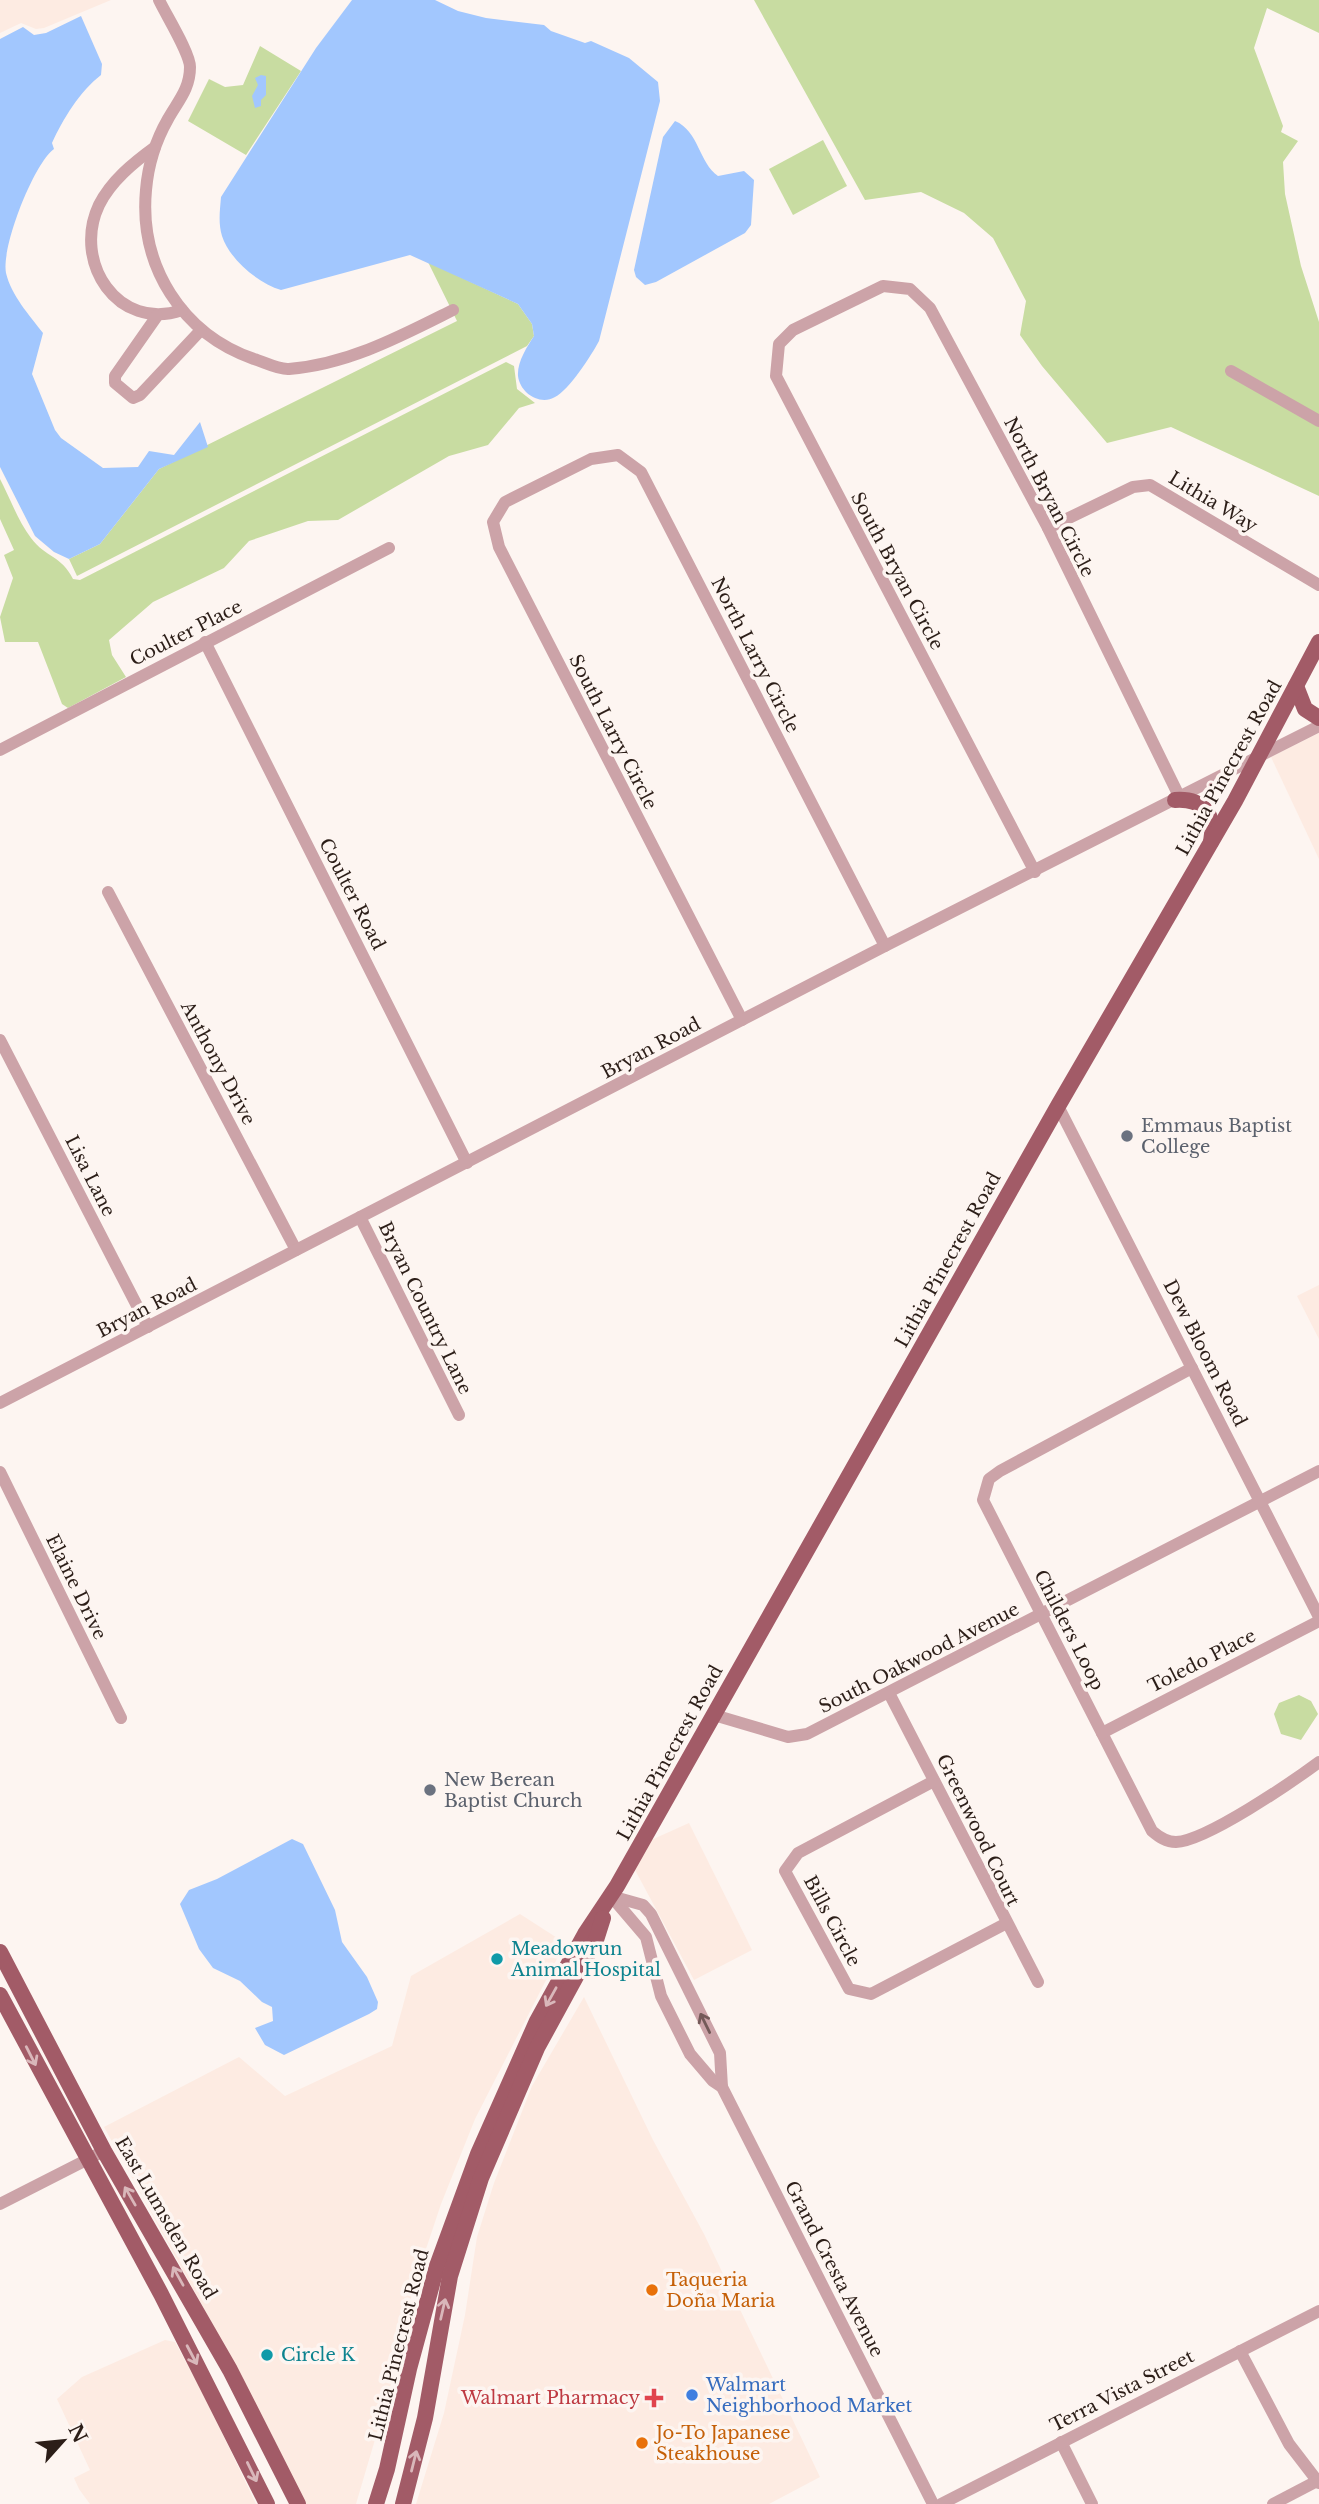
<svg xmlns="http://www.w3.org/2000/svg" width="1319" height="2504" viewBox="0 0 1319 2504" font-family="'Libre Baskerville',serif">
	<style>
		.built { fill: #fdebe2 }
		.green { fill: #c8dca1 }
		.water { fill: #a2c7fe }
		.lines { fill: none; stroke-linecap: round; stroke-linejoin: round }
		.minor { stroke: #cca3a8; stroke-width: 12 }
		.major { stroke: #a25b67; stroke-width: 16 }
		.oneway { stroke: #d9b7ba }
		.oneway2 { stroke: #745a59 }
		.worship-dot { fill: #6b7280; stroke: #fdf5f1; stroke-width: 2.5 }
		.culture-dot { fill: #0f9aa8; stroke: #fdf5f1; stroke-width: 2.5 }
		.food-dot { fill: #e8710a; stroke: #fdf5f1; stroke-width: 2.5 }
		.shop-dot { fill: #3f7fe0; stroke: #fdf5f1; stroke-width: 2.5 }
		.health-dot { fill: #e0444e; stroke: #fdf5f1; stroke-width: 2.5 }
		.labels { text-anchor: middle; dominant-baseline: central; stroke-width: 7; stroke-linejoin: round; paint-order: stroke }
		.street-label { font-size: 18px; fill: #2c1e18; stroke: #fdf5f1 }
		.worship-label { font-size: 18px; fill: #5b616d; stroke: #fdf5f1; text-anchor: start }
		.culture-label { font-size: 18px; fill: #0d838f; stroke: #fdf5f1; text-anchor: start }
		.food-label { font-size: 18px; fill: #c56008; stroke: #fdf5f1; text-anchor: start }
		.shop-label { font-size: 18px; fill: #366cbe; stroke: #fdf5f1; text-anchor: start }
		.health-label { font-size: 18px; fill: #be3a42; stroke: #fdf5f1; text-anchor: end }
	</style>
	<rect width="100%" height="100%" fill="#fdf5f1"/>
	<!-- built -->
	<g class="built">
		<polygon points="0,0 111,0 44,28 36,29 21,23 0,33"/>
		<polygon points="1319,733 1319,859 1271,757"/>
		<polygon points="1319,1285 1319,1339 1297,1296"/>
		<polygon points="689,1823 752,1950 694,1980 634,1868 649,1841"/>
		<polygon points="520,1914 565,1943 475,2119 441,2204 414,2285 389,2392 356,2504 305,2504 240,2374 104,2127 239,2057 285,2096 392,2046 411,1976"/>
		<polygon points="584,1997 653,2140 704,2234 820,2477 769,2504 416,2504 444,2413 465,2315 477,2237 494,2183 532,2086"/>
		<polygon points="165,2340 175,2342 206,2399 256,2504 90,2504 79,2489 74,2478 90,2470 57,2399 82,2377"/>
	</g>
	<!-- green -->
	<g class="green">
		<polygon points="754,0 1319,0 1319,33 1267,8 1254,48 1283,126 1281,132 1298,141 1283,162 1285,194 1301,266 1319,322 1319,496 1171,427 1107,443 1042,366 1020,335 1026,301 993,238 964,213 921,192 865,200"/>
		<polygon points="260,46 301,71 246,155 188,121 209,79 225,87 243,85"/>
		<polygon points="823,140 847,186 793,215 769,169"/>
		<polygon points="428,262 518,304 532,324 534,336 527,346 77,576 69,559 100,544 159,469 457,321"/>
		<path d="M506 362 514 366 517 389 535 403 519 408 488 445 449 456 338 520 308 521 249 541 224 568 153 602 109 640 112 655 126 677 68 708 62 704 38 642H5L0 617 13 578 4 555 14 550 0 519V479C10 498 18 521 31 538 46 558 61 555 73 579L80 580Z"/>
		<polygon points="1299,1695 1311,1701 1318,1714 1301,1740 1281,1734 1274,1714 1279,1703"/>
	</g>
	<!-- water -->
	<g class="water">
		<path d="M352 0H435L458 11 486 18 544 25 551 31 585 43 591 41 629 58 658 82 660 101 599 341C591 356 569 390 555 397 540 406 520 393 518 376 517 362 527 347 534 336L532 324 518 304 410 255 281 290C258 283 230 260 222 236 218 223 220 210 221 197L316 48Z"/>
		<path d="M81 16 102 64 101 75C80 91 63 119 52 143L54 149C34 163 1 247 6 273 11 295 30 316 43 333L32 374 55 430 61 438 103 468 138 467 149 451 174 455 200 422 208 447 159 469 100 544 69 559 54 552 35 536 0 467V39L23 27 34 35 46 33Z"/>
		<polygon points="261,75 266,76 266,95 261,100 261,106 255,108 252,96 258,85 255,78"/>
		<path d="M675 121C699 131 699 163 718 176L744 171 754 180 751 225 745 233 656 282 645 285 636 277 634 270 663 137Z"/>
		<polygon points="292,1839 303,1844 335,1910 342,1942 367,1977 378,2002 377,2009 369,2014 284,2055 265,2045 255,2028 273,2021 272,2007 262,2002 240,1981 213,1968 199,1949 180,1904 189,1890 217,1879"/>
	</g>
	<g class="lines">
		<!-- minor -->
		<g class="minor">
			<path d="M159 0C166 15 190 53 190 67 190 89 178 101 168 119 156 140 148 166 146 190 139 266 182 334 254 359 264 362 279 370 289 369 349 364 401 336 453 310"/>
			<path d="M155 147C133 163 111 181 99 205 72 262 118 332 182 310"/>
			<polyline points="157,316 115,376 115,383 133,398 140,395 201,330"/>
			<polyline points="1231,371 1319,421"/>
			<polyline points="1048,528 1133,487 1150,485 1319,585"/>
			<polyline points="205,642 467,1163"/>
			<polyline points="0,750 389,548"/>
			<polyline points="1035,872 776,376 779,344 793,330 883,286 910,289 930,308 1048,528 1180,798"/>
			<polyline points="108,892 296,1250"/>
			<polyline points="742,1020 499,547 493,522 505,502 591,459 618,455 641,472 885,946"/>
			<polyline points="0,1040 148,1327"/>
			<polyline points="1058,1106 1319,1617"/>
			<polyline points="360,1217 459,1415"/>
			<path d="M1192 1368 1000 1471 989 1479 983 1500 1152 1831C1159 1837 1166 1842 1176 1842 1206 1841 1292 1782 1319 1762"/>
			<polyline points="0,1403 885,946 1319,726"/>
			<polyline points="0,1472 121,1718"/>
			<polyline points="889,1693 1038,1982"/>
			<polyline points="714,1715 788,1737 807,1734 1319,1471"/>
			<polyline points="1102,1733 1319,1621"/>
			<polyline points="934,1781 798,1853 785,1871 849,1989 871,1994 1005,1924"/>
			<polyline points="611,1896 646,1937 661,1996 690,2054 713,2081 722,2087 933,2504"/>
			<polyline points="611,1896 643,1905 651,1914 720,2053 722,2087"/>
			<polyline points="0,2204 104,2151"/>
			<polyline points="1240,2351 1289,2444 1319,2483"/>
			<polyline points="1061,2442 1092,2504"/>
			<polyline points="941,2504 1319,2311"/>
			<polyline points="1273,2504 1317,2481"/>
		</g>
		<!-- major -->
		<g class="major">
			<polyline points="1296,686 1305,709 1319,718"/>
			<path d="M1175 800C1203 798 1216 815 1211 842"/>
			<polyline points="0,1952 104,2151 230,2370 298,2504"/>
			<polyline points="0,1995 161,2294 267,2504"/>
			<polyline points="376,2504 387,2469 409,2369 437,2266 478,2154 537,2021 585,1934 617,1886 1058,1106 1235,801 1319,642"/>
			<polyline points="403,2504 425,2418 450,2276 481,2178 537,2048 596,1940 603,1918"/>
		</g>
	</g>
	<!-- one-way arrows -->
	<defs><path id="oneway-shaft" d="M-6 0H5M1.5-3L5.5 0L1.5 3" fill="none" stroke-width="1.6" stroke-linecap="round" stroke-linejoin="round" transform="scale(1.75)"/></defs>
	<g class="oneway">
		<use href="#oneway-shaft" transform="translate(551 1997) rotate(119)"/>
		<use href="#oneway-shaft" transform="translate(31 2056) rotate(63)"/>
		<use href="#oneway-shaft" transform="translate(130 2196) rotate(-120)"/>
		<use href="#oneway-shaft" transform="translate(178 2276) rotate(-119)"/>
		<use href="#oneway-shaft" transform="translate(443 2309) rotate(-77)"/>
		<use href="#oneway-shaft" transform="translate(192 2355) rotate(62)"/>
		<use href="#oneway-shaft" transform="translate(414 2461) rotate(-76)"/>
		<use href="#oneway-shaft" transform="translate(252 2472) rotate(64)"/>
	</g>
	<use class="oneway2" href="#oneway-shaft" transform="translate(705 2023) rotate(-116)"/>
	<!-- markers -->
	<g class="worship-dot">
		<circle cx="1127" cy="1136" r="7"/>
		<circle cx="430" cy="1790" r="7"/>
	</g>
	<g class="culture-dot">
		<circle cx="497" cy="1959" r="7"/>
		<circle cx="267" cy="2355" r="7"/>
	</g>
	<g class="food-dot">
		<circle cx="652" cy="2290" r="7"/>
		<circle cx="642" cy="2443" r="7"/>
	</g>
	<circle class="shop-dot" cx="692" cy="2395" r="7"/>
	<path class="health-dot" d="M650.5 2387.5h7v7h7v7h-7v7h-7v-7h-7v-7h7z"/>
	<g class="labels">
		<!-- street labels -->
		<g class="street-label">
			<text transform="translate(1049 497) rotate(63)">North Bryan Circle</text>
			<text transform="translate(1213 502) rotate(31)">Lithia Way</text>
			<text transform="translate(897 571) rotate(62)">South Bryan Circle</text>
			<text transform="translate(186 633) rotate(-27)">Coulter Place</text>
			<text transform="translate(755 655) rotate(63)">North Larry Circle</text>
			<text transform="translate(613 732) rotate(63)">South Larry Circle</text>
			<text transform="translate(1229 768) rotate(-61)">Lithia Pinecrest Road</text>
			<text transform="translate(352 894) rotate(63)">Coulter Road</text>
			<text transform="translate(651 1048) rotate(-28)">Bryan Road</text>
			<text transform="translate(218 1063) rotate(62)">Anthony Drive</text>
			<text transform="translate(90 1176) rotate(63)">Lisa Lane</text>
			<text transform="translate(948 1260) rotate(-61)">Lithia Pinecrest Road</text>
			<text transform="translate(147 1308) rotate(-27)">Bryan Road</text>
			<text transform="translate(425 1308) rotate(64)">Bryan Country Lane</text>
			<text transform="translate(1205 1353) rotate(63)">Dew Bloom Road</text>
			<text transform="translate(76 1587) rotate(64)">Elaine Drive</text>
			<text transform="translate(1069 1630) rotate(63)">Childers Loop</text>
			<text transform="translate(919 1658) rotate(-27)">South Oakwood Avenue</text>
			<text transform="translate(1202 1661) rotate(-27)">Toledo Place</text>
			<text transform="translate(670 1753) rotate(-61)">Lithia Pinecrest Road</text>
			<text transform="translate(978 1830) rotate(64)">Greenwood Court</text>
			<text transform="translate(832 1921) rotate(62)">Bills Circle</text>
			<text transform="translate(166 2218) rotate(60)">East Lumsden Road</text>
			<text transform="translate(834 2269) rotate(63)">Grand Cresta Avenue</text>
			<text transform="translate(399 2345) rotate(-76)">Lithia Pinecrest Road</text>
			<text transform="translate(1122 2391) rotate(-27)">Terra Vista Street</text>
		</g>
		<!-- worship labels -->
		<g class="worship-label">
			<text x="1141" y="1126">Emmaus Baptist<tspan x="1141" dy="21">College</tspan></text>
			<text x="444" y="1780">New Berean<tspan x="444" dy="21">Baptist Church</tspan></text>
		</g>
		<!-- culture labels -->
		<g class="culture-label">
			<text x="511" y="1949">Meadowrun<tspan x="511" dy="21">Animal Hospital</tspan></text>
			<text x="281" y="2355">Circle K</text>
		</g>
		<!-- food labels -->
		<g class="food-label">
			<text x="666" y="2280">Taqueria<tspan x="666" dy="21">Doña Maria</tspan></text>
			<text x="656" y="2433">Jo-To Japanese<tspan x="656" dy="21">Steakhouse</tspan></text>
		</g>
		<!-- shop labels -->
		<g class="shop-label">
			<text x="706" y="2385">Walmart<tspan x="706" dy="21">Neighborhood Market</tspan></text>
		</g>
		<!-- health labels -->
		<g class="health-label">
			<text x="640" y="2398">Walmart Pharmacy</text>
		</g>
	</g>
	<!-- north arrow -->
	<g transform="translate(63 2441) rotate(63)" stroke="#fdf5f1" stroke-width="5" paint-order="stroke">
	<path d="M0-5L12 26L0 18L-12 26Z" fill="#2c1e18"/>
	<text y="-10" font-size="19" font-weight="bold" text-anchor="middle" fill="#2c1e18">N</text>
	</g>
</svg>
